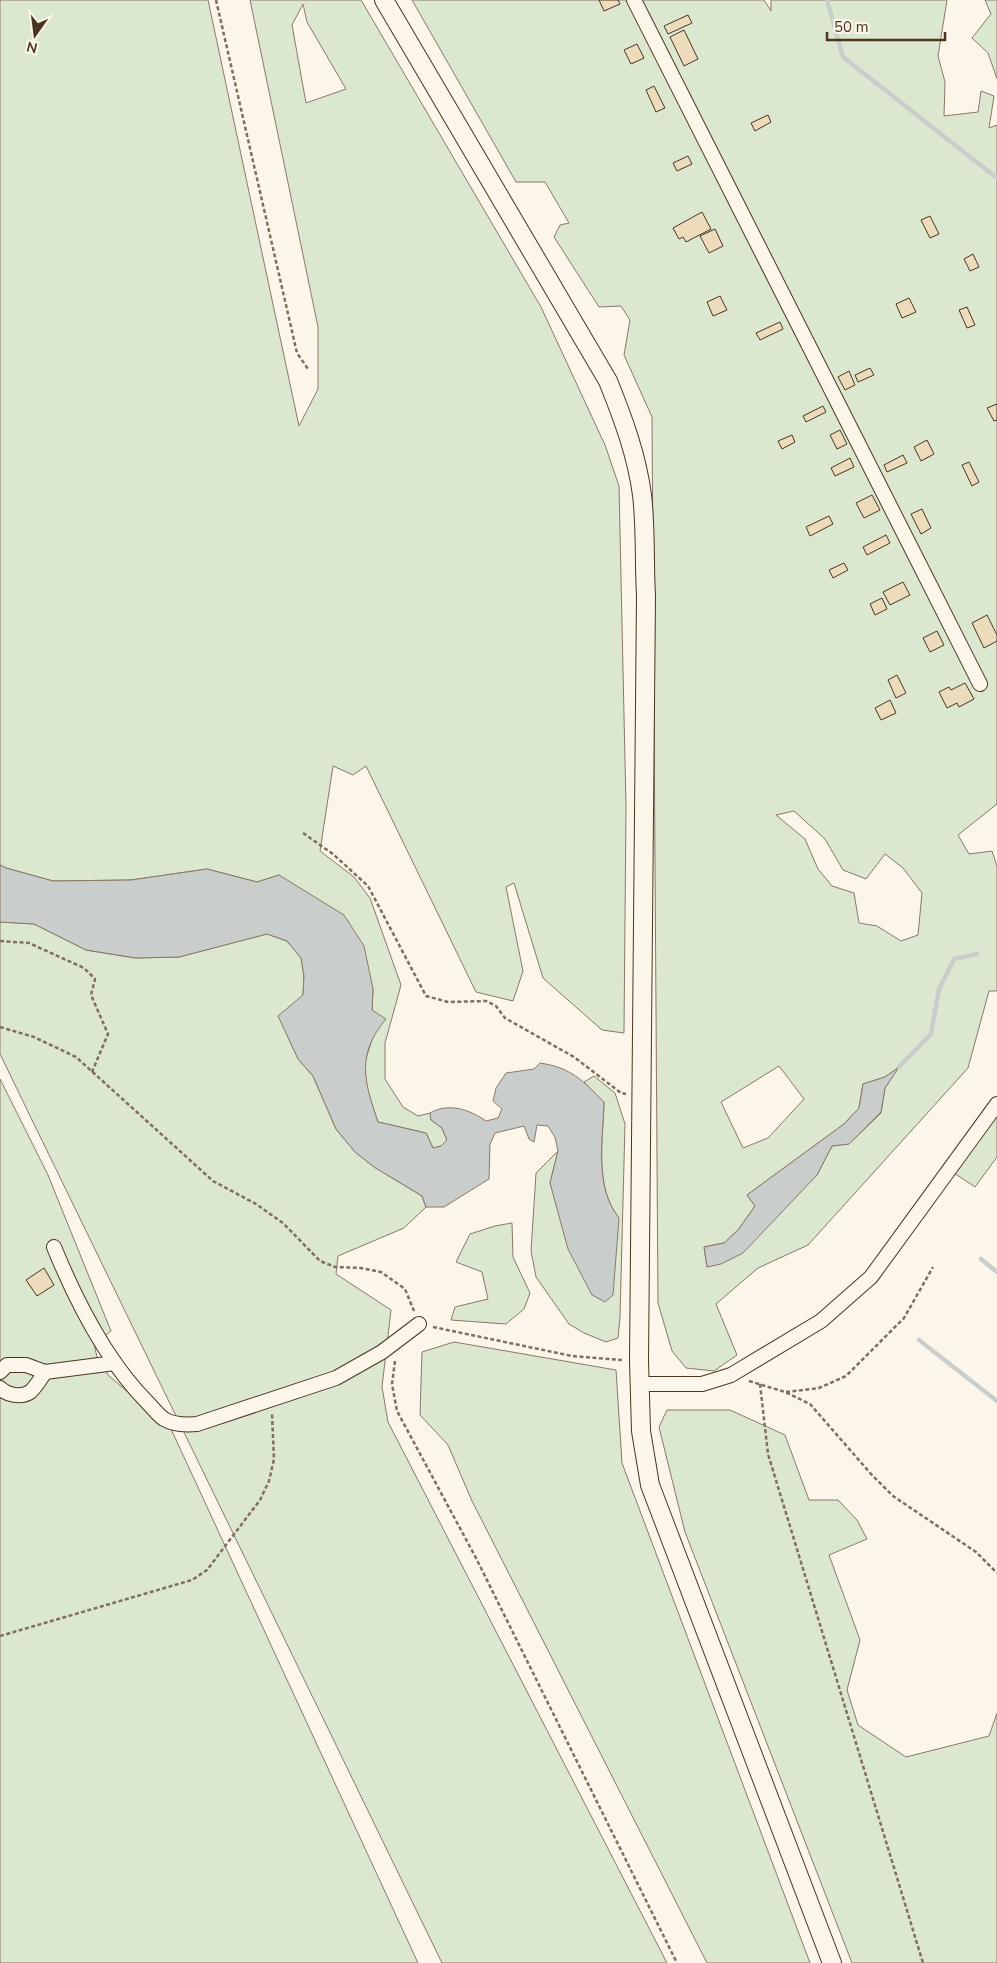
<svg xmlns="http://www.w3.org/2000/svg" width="997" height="1963" viewBox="0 0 997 1963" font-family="'Nunito Sans',sans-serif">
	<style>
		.green { fill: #dce7d0; stroke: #887966; fill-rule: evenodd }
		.water { fill: #c9cecd; stroke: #887966 }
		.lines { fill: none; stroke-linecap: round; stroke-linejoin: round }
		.stream { stroke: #c9cecd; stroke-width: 4.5 }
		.building { fill: #ecdcbc; stroke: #4a3520 }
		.minor-casing { stroke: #4a3520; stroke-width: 16 }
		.tertiary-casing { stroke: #4a3520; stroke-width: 20 }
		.path { stroke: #7f6f5c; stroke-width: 2.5; stroke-dasharray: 4 2.5; stroke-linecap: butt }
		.minor { stroke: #fbf6e9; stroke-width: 14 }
		.tertiary { stroke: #fbf6e9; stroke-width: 18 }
	</style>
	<rect width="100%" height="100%" fill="#fbf6e9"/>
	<!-- green -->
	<g class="green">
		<path d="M0 0H208L299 426 318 389V327L250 0H361L541 307 605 445 619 486 626 807 624 1033 602 1030 543 978 514 883 506 887 523 971 513 1001 476 992 366 766 353 775 333 766 320 851 354 877 370 898 401 985 385 1043V1079L403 1107 418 1116 430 1113 431 1120 442 1128 447 1140 441 1146 433 1148 426 1133 378 1122 368 1093 364 1065 374 1033 372 1011 373 989 279 875 257 882 207 869 131 880 53 881 6 868 0 865ZM303 4 307 22 346 89 306 103 292 25Z"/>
		<path d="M412 0H764L771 11V0H947L938 56 945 82 944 116 978 112 981 91 994 96 989 128 997 125V804L958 835 969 854 992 851 997 866V991H989L968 1068 808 1245 758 1268 716 1304 737 1355 714 1371 686 1368 672 1351 658 1303 652 417 624 355 630 320 621 306 599 307 554 237 560 225 569 223 545 182H516ZM794 811 825 839 843 870 866 879 885 854 903 868 922 893 918 935 901 941 877 926 859 923 854 893 832 886 818 869 805 839 776 815ZM779 1066 804 1099 768 1138 743 1148 721 1102ZM898 1068 885 1088 881 1113 849 1144 832 1146 817 1175 707 1267 704 1247 724 1243 738 1230 755 1206 747 1195 844 1124 859 1108 863 1084 885 1077Z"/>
		<polygon points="985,0 997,0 997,79 988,53 972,38 991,14"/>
		<polygon points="0,922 34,924 86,950 135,958 179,957 267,934 287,941 301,958 304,976 303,996 279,1016 298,1059 313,1076 336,1129 355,1152 374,1167 422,1196 426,1207 404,1228 338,1256 336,1274 391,1310 382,1387 388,1422 667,1963 442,1963 0,1054"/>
		<path d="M594 1076 615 1093 625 1124 620 1317 618 1338 606 1342 584 1333 569 1324 536 1277 531 1251 536 1173 558 1151 550 1183 619 1218C594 1187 603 1140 604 1102L584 1082Z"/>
		<polygon points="0,1079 48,1175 111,1331 94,1344 97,1357 108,1375 171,1429 418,1963 0,1963"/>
		<polygon points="997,1114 997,1157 975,1187 954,1173"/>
		<polygon points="512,1223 513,1257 530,1293 524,1309 506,1324 451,1320 455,1307 488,1299 482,1272 456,1262 470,1234 495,1226"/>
		<polygon points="454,1342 616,1370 622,1463 810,1963 707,1963 472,1501 448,1445 420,1415 422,1352"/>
		<polygon points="667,1410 730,1410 785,1435 809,1500 838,1500 857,1520 867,1539 829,1555 860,1640 847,1690 858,1725 906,1757 989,1736 997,1713 997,1963 852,1963 685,1532 659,1427"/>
	</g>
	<!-- water -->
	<g class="water">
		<path d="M0 865 6 868 53 881 131 880 207 869 257 882 279 875 344 915 364 946 373 989 372 1010 386 1019C356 1055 364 1081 378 1122L426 1133 433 1148 441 1146 447 1140 442 1128 431 1120 430 1113C449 1102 470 1110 486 1121L498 1118 502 1109 493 1101 496 1088 506 1073 534 1069 540 1063C572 1068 582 1080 604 1102 603 1140 594 1187 619 1218L613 1295 605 1302 592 1295 568 1249 550 1183 558 1151 555 1137 548 1126 537 1125 534 1142 529 1139 524 1126 495 1133 490 1144 489 1179 444 1207H426L422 1196 374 1167 355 1152 336 1129 313 1076 298 1059 278 1016 303 995 304 976 301 958 287 941 267 934 179 957 136 958 86 950 34 924 0 922Z"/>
		<polygon points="899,1067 885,1088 881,1112 849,1144 832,1146 817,1175 743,1253 721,1264 707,1267 704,1247 724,1243 738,1230 755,1206 747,1195 844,1124 859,1108 863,1084 885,1077"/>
	</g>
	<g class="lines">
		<!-- stream -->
		<g class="stream">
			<polyline points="827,0 843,57 997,178"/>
			<polyline points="899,1067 931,1034 939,989 954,959 977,954"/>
			<polyline points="981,1259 997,1272"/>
			<polyline points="919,1340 997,1401"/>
		</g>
	</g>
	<!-- building -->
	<g class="building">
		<polygon points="599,0 618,0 620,4 604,11"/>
		<polygon points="688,15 692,23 668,34 664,26"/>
		<polygon points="684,30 698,59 684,66 670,37"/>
		<polygon points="637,44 644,58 631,64 624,50"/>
		<polygon points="654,86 665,108 656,112 646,90"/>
		<polygon points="768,115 771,122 755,131 751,123"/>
		<polygon points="688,156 692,164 677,171 673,163"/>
		<polygon points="702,212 711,229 686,242 683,237 679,239 673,228"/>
		<polygon points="930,216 939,234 930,238 921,220"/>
		<polygon points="715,229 723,246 709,253 700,236"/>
		<polygon points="973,254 979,267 970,271 964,259"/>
		<polygon points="720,296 727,310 713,316 707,302"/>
		<polygon points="909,298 916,312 902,318 896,304"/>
		<polygon points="967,307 975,325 967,328 959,310"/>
		<polygon points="780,322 783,329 760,340 756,333"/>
		<polygon points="870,368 874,375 858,382 855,375"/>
		<polygon points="849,371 855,385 845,390 838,377"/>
		<polygon points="997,404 997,420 994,421 987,408"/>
		<polygon points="823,406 826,412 806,422 803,416"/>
		<polygon points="840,430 847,444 837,449 830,435"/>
		<polygon points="792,435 795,442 782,449 778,441"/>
		<polygon points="927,440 934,454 921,461 914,447"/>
		<polygon points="903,455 907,463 887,472 884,465"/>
		<polygon points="850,458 854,467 835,476 831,468"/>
		<polygon points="969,462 979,482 972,486 962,465"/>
		<polygon points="872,495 880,510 864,518 856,503"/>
		<polygon points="922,509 931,528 921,534 911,514"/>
		<polygon points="829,516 833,524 810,536 806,527"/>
		<polygon points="886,535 890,543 867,555 863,547"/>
		<polygon points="844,563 848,570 833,578 829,570"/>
		<polygon points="903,582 910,595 890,605 883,592"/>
		<polygon points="882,598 887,609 875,615 870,604"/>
		<polygon points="987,615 997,635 997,641 984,648 972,623"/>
		<polygon points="937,631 944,645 930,652 923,638"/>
		<polygon points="897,675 906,693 896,698 888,680"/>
		<polygon points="965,683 974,699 959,707 957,703 947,708 939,692 949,687 951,690"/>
		<polygon points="890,700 896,713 881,720 875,708"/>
		<polygon points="44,1268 54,1285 37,1296 26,1280"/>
	</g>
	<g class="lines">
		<!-- minor casing -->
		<g class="minor-casing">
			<g id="minor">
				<polyline points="634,0 980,684"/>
				<path d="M54 1247C76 1301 106 1361 148 1403 153 1408 158 1415 164 1419 174 1425 186 1425 197 1424L336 1378 382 1352 419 1324"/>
				<polyline points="0,1372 7,1365 26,1365 45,1372 115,1363"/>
				<polyline points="639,1384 702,1384 731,1375 821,1321 871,1277 997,1104"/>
				<path d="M0 1388C7 1395 21 1398 30 1392 36 1387 41 1378 45 1372"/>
			</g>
		</g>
		<!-- tertiary casing -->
		<g class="tertiary-casing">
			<path id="tertiary" d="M384 0 608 381C623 418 637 456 642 495 646 528 644 562 646 595L639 1361 641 1431 650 1485 832 1963"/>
		</g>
		<!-- path -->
		<g class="path">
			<polyline points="216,0 297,353 308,369"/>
			<polyline points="303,833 333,854 368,886 426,996 448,1002 486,1001 496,1006 505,1018 574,1057 621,1093 626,1094"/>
			<polyline points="0,941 29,943 84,968 95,979 91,995 108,1034 92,1072"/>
			<polyline points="0,1027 34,1037 76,1057 213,1181 256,1204 283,1223 320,1261 335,1267 361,1268 381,1272 405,1289 414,1311"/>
			<polyline points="433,1327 572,1356 622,1360"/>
			<polyline points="395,1361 392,1384 397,1411 476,1558 677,1963"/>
			<polyline points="749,1381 785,1392 810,1404 871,1474 893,1496 976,1552 997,1573"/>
			<polyline points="760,1384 768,1454 923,1963"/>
			<polyline points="786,1392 819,1388 846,1376 904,1318 933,1267"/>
			<polyline points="0,1636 192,1580 207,1570 260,1500 269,1481 274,1459 272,1414"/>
		</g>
		<!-- minor -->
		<use href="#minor" class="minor"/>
		<!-- tertiary -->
		<use href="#tertiary" class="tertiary"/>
	</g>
	<!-- north arrow -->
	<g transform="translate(35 35) rotate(194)" stroke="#fbf6e9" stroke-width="4" paint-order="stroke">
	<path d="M0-4L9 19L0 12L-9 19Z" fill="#4a3520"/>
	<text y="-8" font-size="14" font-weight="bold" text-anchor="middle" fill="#4a3520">N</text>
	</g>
	<!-- scale -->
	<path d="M827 32v8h118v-8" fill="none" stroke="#4a3520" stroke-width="2.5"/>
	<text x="834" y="32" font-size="15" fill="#4a3520" stroke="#fbf6e9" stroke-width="4" paint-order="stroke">50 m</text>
</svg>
